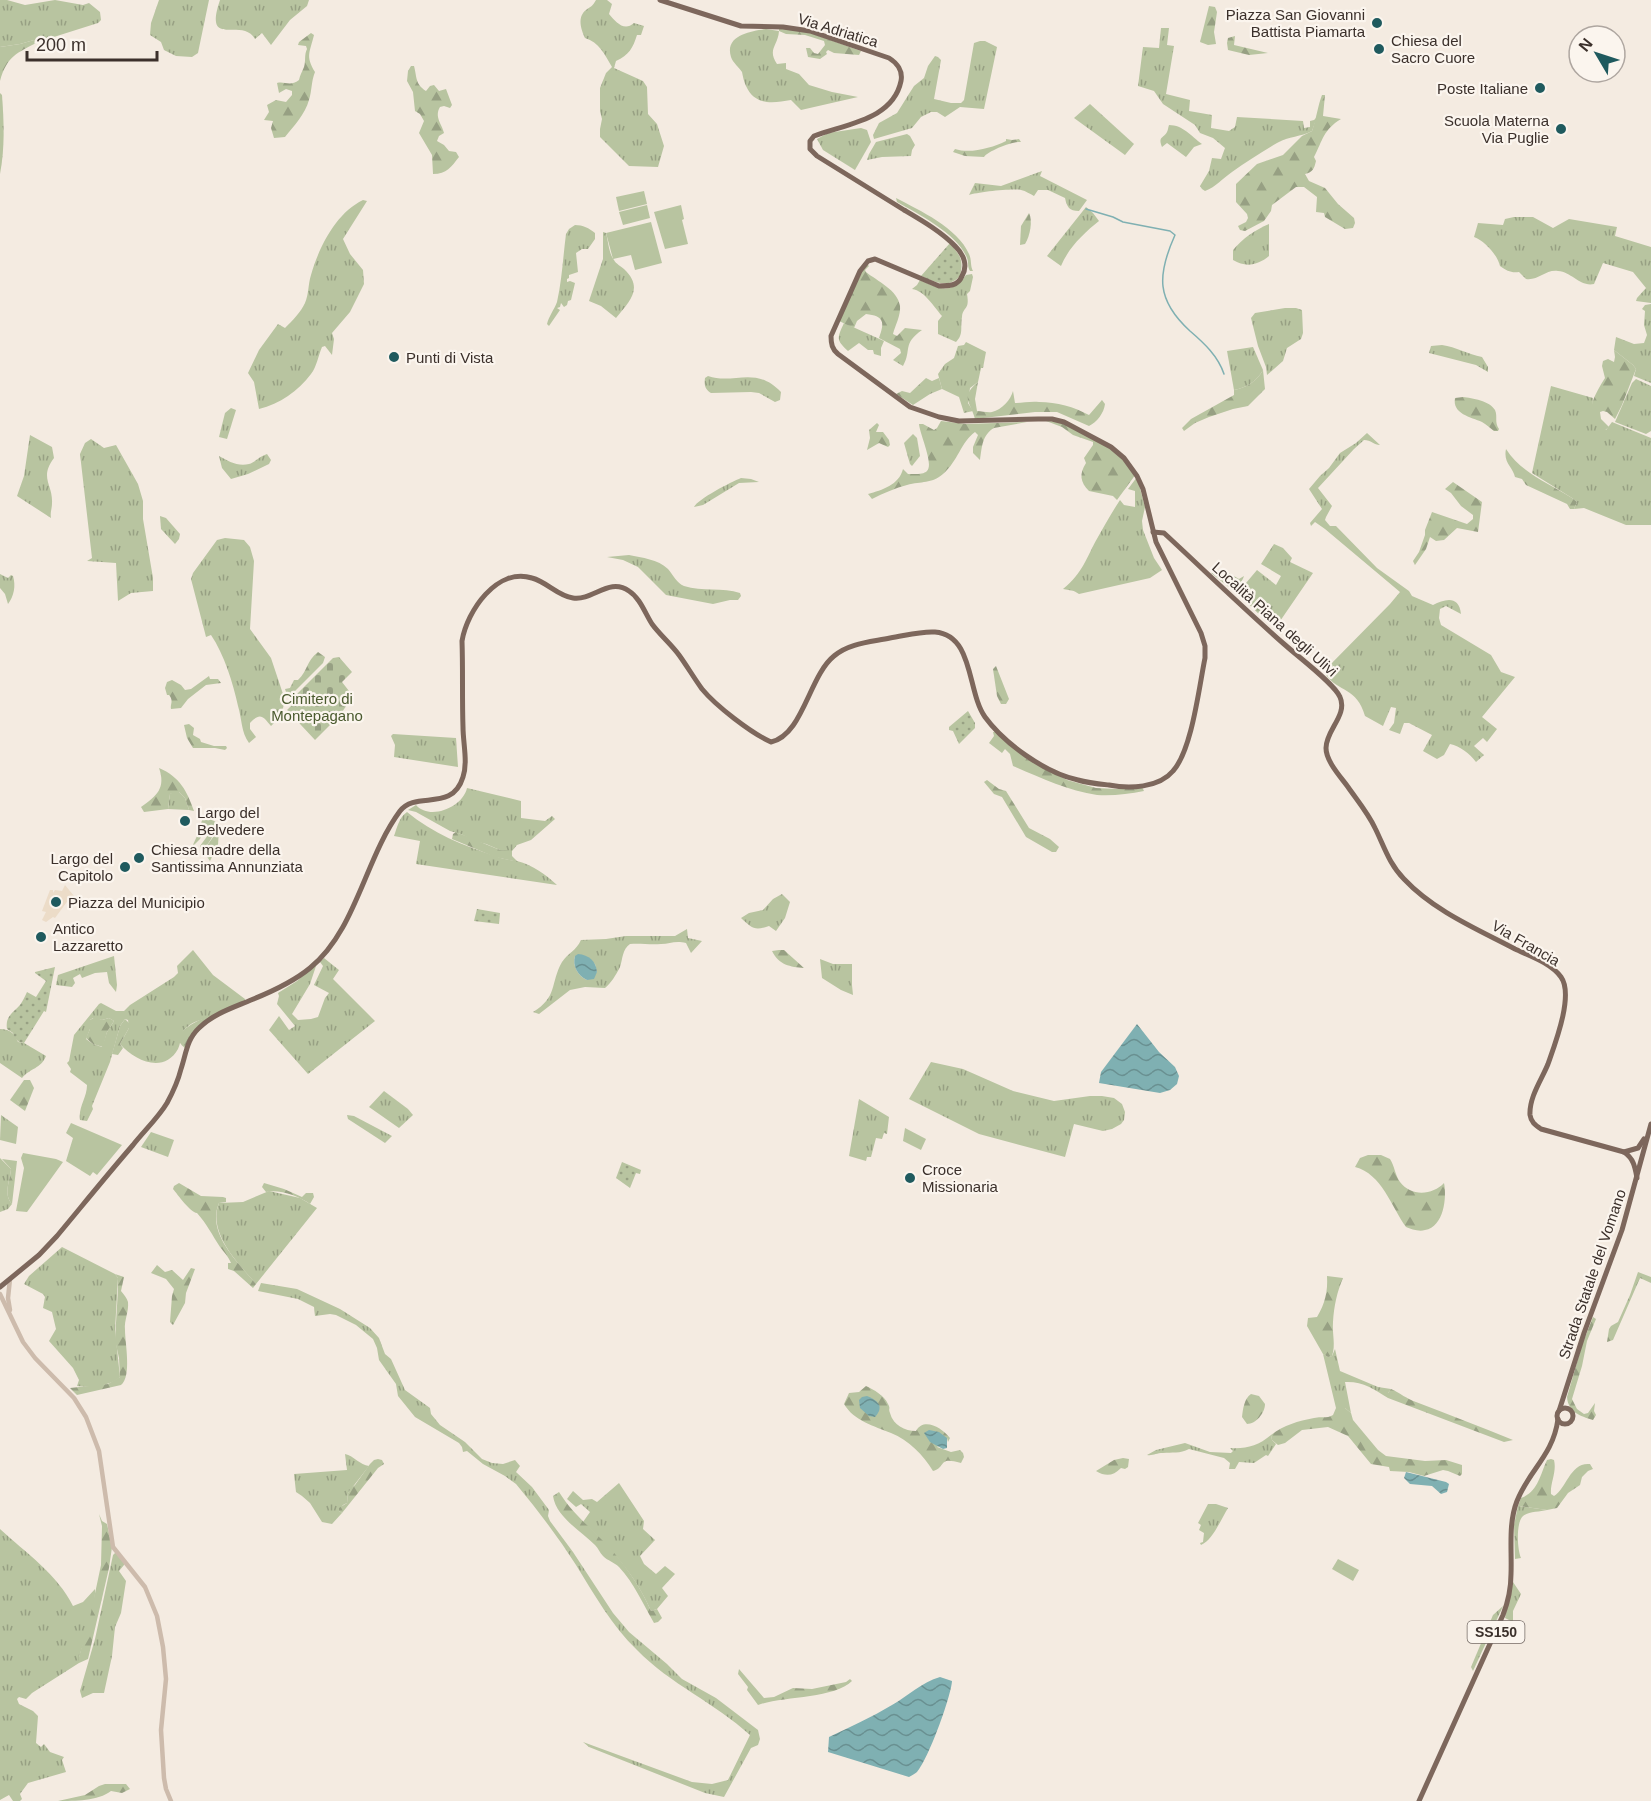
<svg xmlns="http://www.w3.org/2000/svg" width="1651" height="1801" viewBox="0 0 1651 1801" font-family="Arial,sans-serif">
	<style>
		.grass { fill: url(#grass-tufts); fill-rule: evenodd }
		.forest { fill: url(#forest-firs) }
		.cemetery { fill: url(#cemetery-stones) }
		.park { fill: #b8c4a0 }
		.garden { fill: url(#garden-dots) }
		.plaza { fill: #ecdcc8 }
		.water { fill: url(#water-waves) }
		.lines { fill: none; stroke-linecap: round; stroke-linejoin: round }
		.stream { stroke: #7fb0b2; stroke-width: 1.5 }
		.minor { stroke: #cdbbac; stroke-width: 4.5 }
		.major { stroke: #7d675c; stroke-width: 5 }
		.poi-dot { fill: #1f5a5e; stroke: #fbf5ee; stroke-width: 2 }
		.labels { text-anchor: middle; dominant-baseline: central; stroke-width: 4.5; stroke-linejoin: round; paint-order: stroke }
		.shield { fill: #fbf5ee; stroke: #756b66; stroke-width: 1.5 }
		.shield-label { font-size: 14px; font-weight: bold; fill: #3b302b }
		.poi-label { font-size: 15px; fill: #3b302b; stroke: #fbf5ee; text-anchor: start }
		.street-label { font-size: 15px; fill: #3b302b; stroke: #fbf5ee }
		.park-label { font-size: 15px; fill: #4a5a2e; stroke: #fbf5ee }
	</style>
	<defs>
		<pattern id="grass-tufts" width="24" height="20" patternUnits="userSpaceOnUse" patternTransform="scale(1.5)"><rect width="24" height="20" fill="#b8c4a0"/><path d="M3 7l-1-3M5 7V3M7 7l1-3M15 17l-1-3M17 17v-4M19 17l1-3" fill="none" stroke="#97a083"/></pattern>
		<pattern id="forest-firs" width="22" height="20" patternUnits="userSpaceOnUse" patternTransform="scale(1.5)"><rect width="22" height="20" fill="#b8c4a0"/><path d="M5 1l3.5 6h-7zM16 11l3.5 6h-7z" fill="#97a083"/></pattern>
		<pattern id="cemetery-stones" width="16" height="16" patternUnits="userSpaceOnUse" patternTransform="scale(1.5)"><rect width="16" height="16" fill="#b8c4a0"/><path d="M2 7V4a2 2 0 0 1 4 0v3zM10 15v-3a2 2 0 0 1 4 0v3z" fill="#97a083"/></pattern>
		<pattern id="garden-dots" width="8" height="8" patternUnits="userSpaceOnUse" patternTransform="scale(1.5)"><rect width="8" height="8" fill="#b8c4a0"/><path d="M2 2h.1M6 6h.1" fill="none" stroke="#97a083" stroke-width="1.8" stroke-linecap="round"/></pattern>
		<pattern id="water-waves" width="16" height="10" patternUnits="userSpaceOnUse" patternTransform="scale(1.5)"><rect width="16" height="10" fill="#7fb0b2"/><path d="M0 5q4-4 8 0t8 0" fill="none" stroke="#699091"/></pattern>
	</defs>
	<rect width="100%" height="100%" fill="#f4ebe1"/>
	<!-- grass -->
	<g class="grass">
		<polygon points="0,0 7,0 25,5 55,0 83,5 89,3 100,12 101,20 98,23 38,42 34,40 20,44 0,47"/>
		<polygon points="159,0 209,0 199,48 198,53 192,57 176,56 164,50 161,42 150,35 151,23"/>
		<path d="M220 0H309L307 6 290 20 271 45 262 33 255 39C242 16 203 50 220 0Z"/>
		<path d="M596 0H607L612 4 609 14C616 22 624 32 634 23L644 26 641 35H637C633 48 629 55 616 61L614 68 643 81 647 87 648 114 657 124 664 146 658 167 629 166 600 137V129L602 119 600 111V88L606 73 612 67C605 55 599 42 585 38 581 29 577 17 586 10 591 6 592 7 596 0Z"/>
		<path d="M1161 28H1169L1167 45 1174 46 1166 94 1190 100 1189 111 1212 115 1211 128 1229 131 1235 127 1237 117 1303 121 1304 128 1310 127V121L1314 120 1317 117 1312 131C1301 137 1289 136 1277 143 1262 152 1246 162 1232 172 1223 178 1216 187 1205 191L1202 189 1200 186 1209 171 1212 158 1221 159 1225 148 1213 138 1200 133 1195 125 1163 104 1154 91 1138 86 1143 47 1159 48Z"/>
		<path d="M766 29 779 31C778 46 767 49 777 64L786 63V69L799 74 809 85 832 92 858 97 801 110 791 100C773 103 755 106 746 86 744 82 743 77 742 72 739 67 733 63 731 57 724 35 752 31 766 29Z"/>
		<polygon points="980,41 985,41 997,47 984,109 960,107 945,117 937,112 931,112 921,117 912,128 874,139 873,135 879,123 897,113 914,86 924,78 928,66 935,56 938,57 941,60 934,99 951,103 961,103 964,100 974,43"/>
		<path d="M0 93 2 95C4 122 5 148 0 174Z"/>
		<polygon points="1090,104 1134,144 1125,155 1074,118"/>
		<path d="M1169 125C1183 125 1191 136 1202 144L1194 147 1186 157 1167 143 1162 147C1158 136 1163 139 1167 132 1168 130 1168 128 1169 125Z"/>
		<polygon points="861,128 867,130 871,142 855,170 823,150 817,139 828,133"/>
		<polygon points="907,134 910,136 915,145 912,150 911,156 882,157 867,160 869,154 876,142"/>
		<path d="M1042 171 1040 176 1087 200 1079 211C1069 211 1067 207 1065 198L1048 190H1038L1034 196C1030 194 1026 191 1021 190 1014 188 977 192 969 195L975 183 1001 186Z"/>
		<path d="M896 198C919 210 958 228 969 254 972 260 970 266 973 271H970C967 266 969 263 967 258 958 234 918 214 897 202Z"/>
		<path d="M363 200 367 201 343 239 350 254 363 270 364 284 350 312 332 333 334 339 332 355 325 346 322 347C318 356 317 366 311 374 298 391 280 404 259 409L254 382 248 373 259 350 278 324 285 328C292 321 301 312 305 303 309 294 308 284 311 275 319 247 336 213 363 200Z"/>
		<path d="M1086 207 1093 213 1099 221C1084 233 1069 247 1061 266L1047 256Z"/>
		<path d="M1514 217H1533L1553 228 1569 219 1617 227 1615 236 1651 247V303L1636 301 1637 298 1646 288 1633 272 1603 263 1594 284C1580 287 1572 272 1558 271 1546 269 1538 281 1526 279L1519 272C1511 273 1507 271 1500 266 1498 256 1485 241 1474 237L1478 223 1503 225 1505 219Z"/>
		<path d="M1269 224V256C1258 265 1246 268 1233 260V250C1243 238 1255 230 1269 224Z"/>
		<path d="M575 225C583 225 589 228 595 233V239L588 249H582L576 253 578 272 569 275V278L567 279V282L570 281 575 283 571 300 568 301 567 305 564 307 561 303 560 307 557 308 560 310 549 326 547 324C549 316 554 310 557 302 562 280 563 257 566 234L569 229Z"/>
		<path d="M603 232 606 233C608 240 609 254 614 260 616 264 621 266 624 269 644 288 630 301 616 318L601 306 589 301 603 259Z"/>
		<path d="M972 274 973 277 970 291 967 294C970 311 963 306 962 317 960 328 964 334 956 342L938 334V321L942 316C934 307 925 291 912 289L917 285 920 280C940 289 951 295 966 275Z"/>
		<polygon points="1651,304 1651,383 1634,376 1636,369 1633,365 1614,350 1616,337 1634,344 1644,343 1647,335 1644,325 1645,311 1642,309 1645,305"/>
		<polygon points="1285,308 1296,308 1302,310 1303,333 1301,339 1287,348 1283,361 1267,375 1266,367 1258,346 1251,318 1255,313"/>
		<path d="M844 323 884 341 881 348V356L874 354 873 350H868L859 343 848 351C836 340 837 338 844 323Z"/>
		<polygon points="966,342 986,352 983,368 981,368 978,382 970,388 968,403 973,411 964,413 959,397 942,389 938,374 945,364 954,358 958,346 964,345"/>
		<path d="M1442 345C1456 347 1468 354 1482 357L1488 367V372L1476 365 1429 353 1431 346Z"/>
		<path d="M1253 347 1263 370C1257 381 1246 388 1234 390L1227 351Z"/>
		<path d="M708 376C734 385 755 365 781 392L780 400 775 402 759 393 751 392 711 393C705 389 704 385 705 378Z"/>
		<polygon points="1636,379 1651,386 1651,431 1646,434 1615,422 1632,383"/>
		<polygon points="1551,386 1593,398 1592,416 1606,430 1612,422 1651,438 1651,525 1626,525 1584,508 1574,509 1577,502 1572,498 1532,473"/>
		<polygon points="231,408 236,410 227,439 219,437 225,413"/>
		<path d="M1367 433 1380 445C1374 445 1371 440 1364 440L1354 449 1318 488 1332 506 1326 517 1325 520 1330 526H1336L1377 568 1409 591 1412 596 1433 605C1445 599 1459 595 1461 614L1446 606 1440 609 1439 618 1441 625 1491 655 1501 672 1515 677 1482 717 1497 729 1487 742 1483 738 1474 746 1484 755 1476 762C1470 754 1460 746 1450 744L1444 755 1437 759 1423 751 1432 735 1409 723H1404L1400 734 1389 730 1394 723 1396 708 1391 707 1383 726 1365 716C1357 687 1339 693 1325 674V670L1390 604 1400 592 1325 529 1315 522 1311 526 1310 523 1322 509 1309 489 1320 476 1329 468 1340 453 1356 443Z"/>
		<polygon points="913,434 917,438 920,456 912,466 910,464 904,443"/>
		<path d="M30 435 52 447 54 458C39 478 53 484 52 503 52 509 50 512 51 518L17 496 24 476Z"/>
		<polygon points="91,439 104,448 116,445 138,484 143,501 143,519 153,578 153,591 131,593 118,601 116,563 87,561 92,558 80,454 85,443"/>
		<path d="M267 454 271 460 269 464 248 474 231 479 222 468 219 456C228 461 238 467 249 464 255 462 260 456 267 454Z"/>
		<path d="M1137 477 1145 507 1142 521 1143 530 1154 558 1162 570 1150 578 1079 594 1074 591 1063 589C1083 573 1086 558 1098 537 1105 525 1112 512 1120 500L1124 505 1135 507V491L1128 489Z"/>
		<path d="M741 478 751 479 759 482 739 483 703 505 694 507C698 499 731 482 741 478Z"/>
		<polygon points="160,516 166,518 180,534 179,539 175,544 161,529"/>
		<path d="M225 538 244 540 250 547 254 561 250 629 271 658 285 700 283 708 278 719 271 726C263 716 260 712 250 723V729L256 737 249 743C241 732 242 719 238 706 233 683 224 654 211 635L206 637 205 633 191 579 193 573 217 540Z"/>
		<path d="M1274 544 1283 548 1292 558 1290 562 1313 573 1276 627C1269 622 1269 617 1266 610 1260 599 1248 605 1246 583L1257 570 1276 585 1281 576 1261 564Z"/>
		<path d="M629 555C642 558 658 559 668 569 673 575 677 583 684 586 702 592 723 587 740 593L741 596 738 600H730L713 604 666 595 638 567 623 560 607 557Z"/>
		<path d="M0 574 8 578 11 575 13 576C16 586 14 596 8 604L5 594 0 588Z"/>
		<polygon points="393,734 456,738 458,767 394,757 395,745 391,736"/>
		<path d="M467 788 521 801V818L545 821 552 816 555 819 531 840 517 845 512 851 509 852 500 850 486 844 474 841 461 834 450 831 416 812 408 810 416 805C430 821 463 807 467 788Z"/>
		<polygon points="175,791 179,792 185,798 189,810 168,809 170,794"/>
		<path d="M407 812C432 833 464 846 495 856 502 859 510 860 517 861 533 865 546 875 557 885L416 864 420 841 394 836C397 828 399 817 407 812Z"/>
		<path d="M204 814 217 823 219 829C212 834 211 842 204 848V854L200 846 208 835 209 829 206 826 200 839 192 847 197 836Z"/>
		<path d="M782 894 790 902 785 918 776 931 769 926C754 931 752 928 741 918L749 913 763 910 773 899Z"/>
		<path d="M687 929 688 938 702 941 691 953 686 943C675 940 670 944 661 944 650 945 640 943 630 944 622 950 623 958 620 967 616 975 611 983 605 988L585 987 570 990 539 1014 533 1012C558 997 550 983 562 962 568 953 576 951 581 940L606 939 626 936H675ZM575 956 595 964 597 972 587 980C578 976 572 966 575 956Z"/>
		<path d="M193 950 213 975 245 999V1002C234 1006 222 1014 211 1017 201 1020 193 1021 186 1028 179 1034 182 1041 178 1049 164 1074 135 1061 120 1044L129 1028 128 1020 125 1019 120 1026 110 1062 92 1106 93 1109 87 1121 80 1120C78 1107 87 1098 87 1085L70 1072 71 1069 67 1063 69 1061 74 1035 99 1004 101 1003 116 1011H124L130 1005 174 977 178 973 177 966ZM93 1018 102 1020 109 1018 114 1021 107 1032 102 1047 93 1044 86 1039 90 1029V1020Z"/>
		<polygon points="114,956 117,985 116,992 109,983 107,972 95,973 82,978 80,974 73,978 75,983 72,987 56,985 58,975"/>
		<polygon points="324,958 339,970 333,979 375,1021 308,1074 269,1030 279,1016 289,1030 295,1026 277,1004 279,996 278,993 297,981 317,963 310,984 292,1014 298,1020 311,1019 318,1017 325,998 329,993 314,985 323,966 320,962"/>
		<polygon points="820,959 833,964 852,964 852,985 853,995 841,990 822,978"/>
		<path d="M0 1029C10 1029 15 1034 18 1042L24 1043 46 1056C41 1069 30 1068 22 1078L0 1063Z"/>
		<polygon points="931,1062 963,1069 1013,1091 1054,1101 1090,1096 1102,1096 1114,1098 1122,1104 1125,1112 1124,1120 1121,1124 1112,1129 1103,1131 1074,1124 1065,1157 979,1134 909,1099"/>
		<polygon points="384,1091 408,1109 413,1115 399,1128 369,1107"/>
		<polygon points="859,1099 889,1117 887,1134 884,1133 882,1139 876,1138 871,1157 867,1157 866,1161 849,1156"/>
		<polygon points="1,1115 18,1127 16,1144 0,1140"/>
		<polygon points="347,1115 354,1116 392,1136 385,1143 348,1119"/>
		<polygon points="905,1128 926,1139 921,1150 903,1141"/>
		<polygon points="151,1132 174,1140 168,1157 141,1147"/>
		<path d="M0 1158 11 1169C10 1181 3 1194 12 1204L8 1209 0 1212Z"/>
		<path d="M269 1191 300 1198 317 1208 256 1284C239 1264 207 1233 219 1203L243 1202Z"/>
		<path d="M62 1247 115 1274 118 1278 115 1330 120 1377C111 1386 90 1388 77 1386L79 1380 73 1368 49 1341 56 1329 52 1312 43 1308 45 1297 43 1294 24 1284 29 1276Z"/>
		<path d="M261 1283 297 1289 340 1309 370 1328 379 1338 385 1354 391 1359 405 1390 430 1408 431 1414 440 1425 465 1442 482 1459 492 1463 503 1464 515 1460 520 1466 516 1472 532 1487 549 1510 548 1516 550 1521 573 1552 613 1613 629 1632 667 1664 682 1679 716 1698 758 1730 760 1739 758 1745 751 1748 724 1797 705 1793 589 1747 583 1742 692 1782 712 1784 728 1780 750 1735C715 1703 670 1684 637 1650 612 1626 594 1594 576 1565 558 1537 537 1509 516 1484L505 1476 483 1464 467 1451 463 1452 462 1447 459 1443 415 1417 398 1396 396 1384 379 1360 377 1348 373 1339 356 1325 336 1315 330 1314 315 1316 314 1307 298 1299 258 1291Z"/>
		<path d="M1335 1349 1340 1371 1378 1387 1391 1389 1388 1393V1398C1374 1389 1362 1381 1345 1382L1351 1413 1345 1408H1336L1323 1354 1328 1357 1332 1356Z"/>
		<path d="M1271 1435 1272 1440 1276 1444 1268 1456 1266 1455 1254 1463 1239 1462 1235 1469H1229L1230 1463 1224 1458 1189 1449C1180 1454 1172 1452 1163 1453 1156 1453 1153 1456 1147 1455L1156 1450 1185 1443 1210 1452 1231 1453 1233 1451 1230 1448C1246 1449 1258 1446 1271 1435Z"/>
		<path d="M345 1454C354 1456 360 1465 369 1466L348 1493 347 1503 343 1505 339 1511 342 1513 332 1524 322 1522 310 1503 302 1496 296 1492 294 1474 347 1470Z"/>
		<path d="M619 1483 644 1521 643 1529 655 1540 640 1556 644 1564 656 1574 665 1566 675 1574 662 1588 668 1596 657 1609 651 1611C635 1574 612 1550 583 1522L590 1512 581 1504 576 1507 567 1499 573 1491 583 1500 592 1499 597 1502Z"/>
		<path d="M1208 1504H1216L1228 1508C1221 1519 1213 1540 1201 1545L1200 1543 1203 1542 1204 1533 1199 1530 1201 1525 1198 1523Z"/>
		<path d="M1518 1506 1547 1510C1540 1512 1529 1511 1523 1516 1516 1522 1517 1549 1521 1558L1515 1559 1514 1525Z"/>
		<path d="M0 1529C25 1552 58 1575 73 1606L83 1602 95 1589C96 1611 86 1636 79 1657V1663L32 1693 26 1699 19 1697 17 1699 19 1704 33 1711 38 1716 36 1743 41 1747 44 1744 50 1752 64 1757 62 1760 66 1772 28 1783 20 1794 22 1799 20 1801H13L9 1795 0 1800Z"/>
		<polygon points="116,1552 124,1562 124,1565 119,1571 126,1581 121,1613 115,1627 112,1656 104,1693 93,1693 82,1698 80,1691 95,1639 113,1555"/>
		<polygon points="1513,1582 1521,1594 1513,1611 1513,1622 1505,1618"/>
		<polygon points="1503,1606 1473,1671 1471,1667 1493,1615"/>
	</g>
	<!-- forest -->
	<g class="forest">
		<polygon points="1209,6 1215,7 1217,12 1214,32 1216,44 1208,45 1200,42"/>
		<polygon points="779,27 802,30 861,51 859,55 834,53 828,50 826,52 827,54 820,59 808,57 806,48 810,48 814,53 818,54 825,45 824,41 805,35 786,34 779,31"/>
		<path d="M311 33 314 35C310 52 305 56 315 72 311 82 312 91 309 100 305 114 294 126 285 137L274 138 271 128 273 121 264 120 269 112 267 105 276 100 286 102 292 95V91L286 89 279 93 277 83C285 81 290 87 299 80 300 75 302 72 304 67 306 61 304 55 307 49L306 46 298 45 299 42Z"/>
		<polygon points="1235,36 1234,45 1268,53 1249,55 1228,50 1227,43 1228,38"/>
		<path d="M34 40 38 42C17 53 7 56 0 81V47L20 44Z"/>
		<path d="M411 66H414C417 77 415 84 426 91L430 86 434 85 439 91 446 89 452 105 450 108 444 106 440 107C434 117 442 124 444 133L439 136 437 141 444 145 449 151 456 152 459 157C451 167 447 174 433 174L432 155 419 133 424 121 420 114 415 111 413 92 407 81 408 71Z"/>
		<path d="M1322 95H1325L1323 116 1341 119C1323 130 1323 140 1314 157L1316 161C1314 169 1313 172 1305 174L1309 181 1325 188 1338 204 1354 218 1355 223 1353 228 1345 229 1325 217 1324 213 1316 212 1317 197 1304 187H1296L1272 205 1271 211 1264 221 1245 231 1240 230 1238 226 1246 222 1248 218 1247 214 1236 202V184L1257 164 1283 155 1302 136 1312 131C1316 120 1318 105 1322 95Z"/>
		<path d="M1006 139 1012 140 1019 139 1021 142C1013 141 988 151 984 157L965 156 953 152 955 149C970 154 992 148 1006 141Z"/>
		<path d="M1029 213C1033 221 1030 236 1025 244L1020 245 1021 226Z"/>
		<path d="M866 263 869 266 865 270 866 272C877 281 898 290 900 306 901 315 895 326 893 334L897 336 905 328 922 330C902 344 912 350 903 366L893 360 901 353 900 349 879 338C885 322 884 316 866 314L857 321 854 328 839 321Z"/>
		<path d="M1614 350 1633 365 1636 369 1622 405 1615 419 1607 412 1603 411 1600 412 1601 419 1609 427 1604 431C1580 418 1595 394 1605 378L1602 366 1603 361 1608 359 1614 362 1615 357Z"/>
		<path d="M1263 370 1265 389 1248 406 1233 409 1209 417 1195 423 1184 431 1182 428 1191 419 1234 395V390C1246 388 1257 381 1263 370Z"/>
		<polygon points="926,378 932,381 939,378 942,389 930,394 913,405 896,394 902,391 910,393"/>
		<path d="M978 382 975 399 977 411C982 411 988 413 992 412 1002 410 1011 399 1013 391L1015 403C1023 403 1031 401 1039 402 1057 402 1074 407 1089 415L1102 400 1105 404C1104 413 1097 422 1089 426L1057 412H1035L975 419C970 401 960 397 978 382Z"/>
		<path d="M1463 397C1472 398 1490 401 1495 410 1498 417 1494 422 1499 429L1498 431H1494C1490 428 1487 425 1482 422 1471 417 1452 414 1455 398Z"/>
		<path d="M941 421 966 424 1027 422 994 428C982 435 982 447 980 460L973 453V447L978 435 975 432C961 442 958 461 943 474 931 484 922 481 907 485 896 488 883 493 872 499L868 494C882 490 899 485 903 469L908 474C914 474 923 475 927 471 934 464 920 435 919 424H923L934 430 937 428Z"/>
		<path d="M1046 421 1064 422 1111 448 1123 458 1136 474 1117 500 1113 496 1089 491C1080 482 1079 474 1086 463L1084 458 1093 445V442L1073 435 1062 427Z"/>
		<polygon points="877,423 879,425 876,432 883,432 889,440 890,445 888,447 879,443 867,450 870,438 869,430"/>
		<path d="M1506 449C1521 473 1550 484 1572 498L1577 502 1574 509H1570L1567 504 1526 485 1522 479 1515 477C1513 467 1503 463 1506 449Z"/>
		<polygon points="1453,482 1482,502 1478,532 1457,528 1444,540 1436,541 1430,537 1426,549 1415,565 1413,561 1419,552 1425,535 1425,530 1432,512 1467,524 1473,519 1473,515 1461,506 1451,493 1445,489"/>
		<path d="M1219 570 1229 573 1239 579 1244 576C1242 582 1237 589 1230 588L1211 573Z"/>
		<path d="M1246 583C1247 597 1255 601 1265 608L1263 615 1261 616 1239 595Z"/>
		<path d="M318 652 325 657 323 663 288 698 285 689 290 688 294 680H298C308 671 306 661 318 652Z"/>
		<polygon points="996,666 1009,699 1006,704 1001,704 997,696 993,669"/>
		<path d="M209 676 210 679H218L221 683 206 685 188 699 181 708 171 709C170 704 174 701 169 695H167L165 688 167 682 172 680 181 685 185 690 191 689Z"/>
		<polygon points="189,724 194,728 193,735 200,739 201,742 214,746 226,746 227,748 225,750 215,748 193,748 187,738 184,725"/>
		<path d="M993 732H997L1027 759 1067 780 1096 788 1117 789 1142 787 1144 791C1129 794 1113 796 1097 795 1068 791 1039 777 1013 766L1010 754 1005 749 1002 753 989 743 994 736Z"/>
		<path d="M159 768C180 777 187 791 194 811L189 810 185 798 179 792 170 794 168 809 144 812 141 807C157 796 166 788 159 768Z"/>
		<polygon points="987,780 999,789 1006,791 1029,828 1050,839 1059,847 1056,852 1052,852 1026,837 1002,797 994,794 984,782"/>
		<polygon points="219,829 218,845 210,861 203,851"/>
		<polygon points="456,832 500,850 512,851 512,856 518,862 495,857 452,839 453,834"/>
		<path d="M779 950H784L804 968C790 967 779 965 772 951Z"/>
		<polygon points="95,1017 102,1020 109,1018 114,1021 107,1032 103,1047 93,1044 86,1038 90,1029 90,1020"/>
		<path d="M208 1017H211L185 1048C166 1035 197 1020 208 1017Z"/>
		<polygon points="125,1019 130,1024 129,1028 120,1044 123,1048 118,1055 112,1054 120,1026"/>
		<polygon points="24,1080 30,1080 34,1088 25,1111 10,1100"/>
		<path d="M1368 1155H1381L1390 1159C1395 1167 1395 1175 1400 1182 1411 1197 1433 1195 1444 1183 1447 1197 1444 1227 1425 1230 1419 1232 1411 1229 1406 1227 1391 1206 1382 1174 1355 1167L1360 1158Z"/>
		<path d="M2 1159 17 1161 12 1204C3 1194 10 1181 11 1169Z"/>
		<path d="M179 1183 201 1196 223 1197 226 1198V1202L219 1203C206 1234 239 1263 256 1284L253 1288 234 1271 228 1269V1263H231C228 1256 224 1252 220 1247 212 1235 207 1224 197 1213 190 1212 178 1195 173 1189L174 1186Z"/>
		<path d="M264 1183 284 1189 302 1197 306 1193H313L314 1197 310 1204C299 1196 279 1189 266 1192L262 1187Z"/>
		<polygon points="157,1265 165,1272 172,1270 183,1280 191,1268 195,1269 186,1293 185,1303 173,1325 170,1322 172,1296 174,1289 166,1279 151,1273"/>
		<polygon points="1638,1272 1651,1277 1651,1283 1640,1278 1613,1340 1607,1342 1609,1329 1611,1326 1618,1322 1630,1295"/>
		<path d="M115 1274 124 1277 121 1291C124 1295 127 1298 128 1302 129 1312 124 1320 125 1330 125 1343 132 1377 121 1385L77 1395 70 1388 108 1384 120 1377 119 1358 115 1340 118 1289V1278Z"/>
		<path d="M1327 1276 1343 1278C1337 1292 1334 1306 1333 1322 1332 1334 1336 1345 1332 1356L1328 1357 1323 1354 1307 1326 1308 1318 1317 1317C1325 1304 1328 1291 1327 1276Z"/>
		<path d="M1593 1317 1596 1319 1587 1341 1582 1366 1572 1399 1577 1409 1584 1414 1588 1413 1595 1403 1594 1411 1596 1415 1593 1420C1580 1416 1568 1412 1567 1397L1582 1345Z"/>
		<path d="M866 1386C874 1390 884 1395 888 1404 891 1410 888 1407 890 1413 893 1425 905 1431 916 1431 924 1417 942 1428 950 1438L948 1442 947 1438 937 1447 951 1452 960 1450 963 1453 964 1457 961 1463C937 1456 947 1467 933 1471 923 1455 909 1440 891 1433 874 1426 854 1421 844 1404L849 1393 859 1392Z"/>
		<path d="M1391 1389C1400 1393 1407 1399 1416 1402 1448 1414 1481 1427 1513 1440L1504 1442 1388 1398V1393Z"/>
		<path d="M1251 1394 1259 1396 1265 1404C1265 1413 1256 1424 1247 1424L1242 1417C1243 1409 1244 1399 1251 1394Z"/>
		<path d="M1336 1408H1345L1351 1413 1353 1420 1378 1450 1386 1456 1425 1461 1446 1460 1462 1465V1474L1460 1476 1448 1471 1443 1470 1424 1476 1409 1472 1390 1471 1389 1467 1371 1464 1348 1436 1328 1427 1302 1430 1285 1443 1278 1445 1272 1440 1271 1435C1284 1425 1298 1421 1314 1418 1321 1416 1326 1419 1333 1415Z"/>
		<path d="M1123 1458 1129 1459 1128 1467 1125 1469 1121 1468C1113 1476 1106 1477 1096 1471L1114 1460Z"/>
		<polygon points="378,1459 382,1460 384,1464 378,1468 342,1513 339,1511 339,1508 347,1503 348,1493 351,1488 355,1485 370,1464 374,1460"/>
		<path d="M1551 1459 1554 1460C1557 1472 1550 1483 1551 1494L1554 1496C1567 1488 1570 1462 1590 1464L1593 1469 1588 1471 1582 1477 1580 1485 1568 1493 1557 1508 1547 1510 1518 1506 1521 1498C1538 1492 1540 1475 1547 1460Z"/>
		<path d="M559 1492C572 1513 590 1527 606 1544 625 1564 640 1586 651 1611L657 1609 662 1618 658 1622 654 1623C643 1604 634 1583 619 1567 614 1562 608 1561 603 1556 600 1553 598 1548 595 1545 581 1531 556 1517 553 1496Z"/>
		<polygon points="99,1514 102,1521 107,1524 112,1547 109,1568 88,1659 79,1663 79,1657 90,1617 101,1565 102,1526"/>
		<path d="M739 1669 764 1698 774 1697 793 1688 812 1689 846 1682 850 1679 852 1681C834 1699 782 1696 758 1705L747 1690 748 1687 738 1674Z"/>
		<path d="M105 1784H126L130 1789 122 1793 111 1791C98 1801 75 1801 58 1801L85 1795 99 1786Z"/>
	</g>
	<!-- cemetery -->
	<polygon class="cemetery" points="339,657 352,672 342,682 349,691 351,699 340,715 315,740 287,710 293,704 290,701 333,658"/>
	<!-- park -->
	<g class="park">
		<polygon points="644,191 647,204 619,211 616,197"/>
		<polygon points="647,205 650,218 623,225 619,212"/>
		<polygon points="681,205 684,219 682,220 688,244 665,249 654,212"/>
		<polygon points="651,222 662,263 635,270 631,255 613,259 606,233"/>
		<polygon points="71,1123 122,1145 97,1175 93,1172 90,1176 66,1161 73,1138 66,1133"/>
		<polygon points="23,1153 56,1159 63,1162 27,1212 16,1211 24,1168 21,1158"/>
		<polygon points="1338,1559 1359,1570 1353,1581 1332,1569"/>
	</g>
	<!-- garden -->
	<g class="garden">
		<path d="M950 243C960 256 964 259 960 276 948 289 935 282 921 276Z"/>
		<polygon points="968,711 975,723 975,728 959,744 953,731 949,730 949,727"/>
		<polygon points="477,909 500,913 499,924 474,921"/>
		<path d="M55 967 46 1012 44 1011 24 1043 19 1042 14 1037 13 1033 7 1029C5 1016 13 1013 20 1005 23 1001 25 996 27 992L36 997 46 981 35 973V972Z"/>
		<polygon points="622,1162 641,1170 640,1174 636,1173 630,1188 616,1178"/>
	</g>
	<!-- plaza -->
	<polygon class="plaza" points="65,885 74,896 69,899 55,918 53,917 46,922 42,920 46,912 42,911 50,890 53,890 53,893 55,890 62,891"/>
	<!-- water -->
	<g class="water">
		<path d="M578 954C589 955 596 961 597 972L594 979 587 980C578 976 572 966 575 956Z"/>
		<polygon points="1137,1024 1159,1052 1175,1067 1179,1076 1177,1084 1170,1090 1160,1093 1099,1083 1101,1072"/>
		<path d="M867 1396C877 1400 885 1406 875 1417L869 1416 860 1408 859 1400 862 1397Z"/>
		<polygon points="929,1430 939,1432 947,1438 947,1448 943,1449 930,1442 924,1433"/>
		<polygon points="1406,1472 1446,1482 1449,1484 1447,1492 1441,1494 1432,1486 1410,1484 1404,1478"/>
		<path d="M940 1677 952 1681C951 1697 928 1760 917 1772 915 1774 912 1775 909 1777L828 1752 829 1737C850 1727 872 1717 892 1705 908 1696 922 1682 940 1677Z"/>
	</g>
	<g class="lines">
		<!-- stream -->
		<path class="stream" d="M1086 209 1113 217 1123 222 1170 231 1175 235C1157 275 1156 300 1190 331 1204 343 1218 356 1224 374"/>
		<!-- minor -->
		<g class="minor">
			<polyline points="0,1294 23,1342 35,1358 74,1398 86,1417 99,1451 113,1547 145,1587 157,1616 163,1647 166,1679 161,1730 164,1778 166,1789 171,1801"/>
			<polyline points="10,1310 8,1298 10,1279"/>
		</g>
		<!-- major -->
		<g class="major">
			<path d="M1153 532 1164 533C1204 570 1243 608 1284 644 1296 655 1335 684 1340 697 1348 715 1326 730 1326 748 1326 761 1340 776 1348 787 1357 800 1368 813 1375 828 1384 846 1389 864 1404 879 1434 911 1477 929 1515 949 1530 956 1551 963 1561 977 1574 995 1555 1044 1548 1064 1542 1079 1529 1097 1530 1115 1531 1122 1535 1125 1541 1129L1624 1152C1634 1159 1635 1167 1637 1178"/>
			<polyline points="1624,1152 1638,1148 1644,1139"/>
			<path d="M0 1287 39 1255 57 1236C82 1206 107 1175 133 1145 144 1131 158 1118 167 1103 173 1092 178 1081 181 1069 186 1054 187 1039 199 1028 213 1014 232 1008 251 1000 271 992 293 982 310 968 356 931 365 858 400 811 416 790 452 813 463 777 468 762 463 743 463 727 462 698 463 670 462 641 467 611 497 567 532 578 547 582 558 596 573 598 593 601 609 577 629 591 640 598 645 613 652 624 660 635 671 644 679 655 687 666 694 678 702 689 716 706 751 733 771 742 803 735 809 676 834 656 849 643 871 642 890 638 904 636 920 631 935 632 974 635 967 692 985 717 1004 743 1045 773 1078 780 1088 783 1099 784 1109 785 1129 789 1159 788 1173 771 1192 750 1199 687 1205 658V646L1201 633 1156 542 1143 489 1137 476 1124 458 1111 447 1064 422 1052 419H1038L959 421 939 417 910 407 838 354C832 349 831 344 831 336L860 271 868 261 875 259 939 286C949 286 958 286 962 276 968 266 964 255 956 247 942 232 921 220 904 210 875 192 846 174 817 156L810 149V141L814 136C845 124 893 120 901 81 903 71 897 63 889 58L810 31 783 27 741 26 660 0"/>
			<circle cx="1565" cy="1416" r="8"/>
			<polyline points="1559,1411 1584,1333 1622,1230 1651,1124"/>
			<path d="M1419 1801 1503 1615C1508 1602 1511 1588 1511 1574 1512 1550 1508 1524 1517 1501 1529 1470 1553 1456 1558 1419"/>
		</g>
	</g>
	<!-- markers -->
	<g class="poi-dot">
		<circle cx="1377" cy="23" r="6"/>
		<circle cx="1379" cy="49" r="6"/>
		<circle cx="1540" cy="88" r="6"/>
		<circle cx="1561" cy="129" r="6"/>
		<circle cx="394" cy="357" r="6"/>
		<circle cx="185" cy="821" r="6"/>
		<circle cx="139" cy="858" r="6"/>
		<circle cx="125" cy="867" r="6"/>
		<circle cx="56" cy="902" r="6"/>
		<circle cx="41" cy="937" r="6"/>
		<circle cx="910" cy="1178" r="6"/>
	</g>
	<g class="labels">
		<!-- shield labels -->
		<rect class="shield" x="1467.5" y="1621" width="57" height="22" rx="4.5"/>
		<g class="shield-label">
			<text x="1496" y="1632">SS150</text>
		</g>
		<!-- poi labels -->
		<g class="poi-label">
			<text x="1365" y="14" text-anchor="end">Piazza San Giovanni<tspan x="1365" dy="17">Battista Piamarta</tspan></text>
			<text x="1391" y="40">Chiesa del<tspan x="1391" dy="17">Sacro Cuore</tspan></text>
			<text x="1528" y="88" text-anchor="end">Poste Italiane</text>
			<text x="1549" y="120" text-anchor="end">Scuola Materna<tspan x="1549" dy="17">Via Puglie</tspan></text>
			<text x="406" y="357">Punti di Vista</text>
			<text x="197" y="812">Largo del<tspan x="197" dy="17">Belvedere</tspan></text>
			<text x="151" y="849">Chiesa madre della<tspan x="151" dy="17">Santissima Annunziata</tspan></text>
			<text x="113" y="858" text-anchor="end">Largo del<tspan x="113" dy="17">Capitolo</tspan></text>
			<text x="68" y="902">Piazza del Municipio</text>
			<text x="53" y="928">Antico<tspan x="53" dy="17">Lazzaretto</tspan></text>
			<text x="922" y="1169">Croce<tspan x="922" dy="17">Missionaria</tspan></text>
		</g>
		<!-- street labels -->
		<g class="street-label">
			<text transform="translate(838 30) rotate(17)">Via Adriatica</text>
			<text transform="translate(1275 619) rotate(42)">Località Piana degli Ulivi</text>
			<text transform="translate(1526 943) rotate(30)">Via Francia</text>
			<text transform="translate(1592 1274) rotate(-71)">Strada Statale del Vomano</text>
		</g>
		<!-- park labels -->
		<g class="park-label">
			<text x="317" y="698">Cimitero di<tspan x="317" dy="17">Montepagano</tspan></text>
		</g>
	</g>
	<!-- north arrow -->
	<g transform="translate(1597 54) rotate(309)"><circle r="28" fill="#fbf5ee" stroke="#aea6a0" stroke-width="1.5"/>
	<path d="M0-4.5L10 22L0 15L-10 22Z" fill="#1f5a5e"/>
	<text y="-9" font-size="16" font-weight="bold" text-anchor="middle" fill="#3b302b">N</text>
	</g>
	<!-- scale -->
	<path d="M27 51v9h130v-9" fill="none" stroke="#3b302b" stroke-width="3"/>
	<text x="36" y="51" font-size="18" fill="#3b302b" stroke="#fbf5ee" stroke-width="4.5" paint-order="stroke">200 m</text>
</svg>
